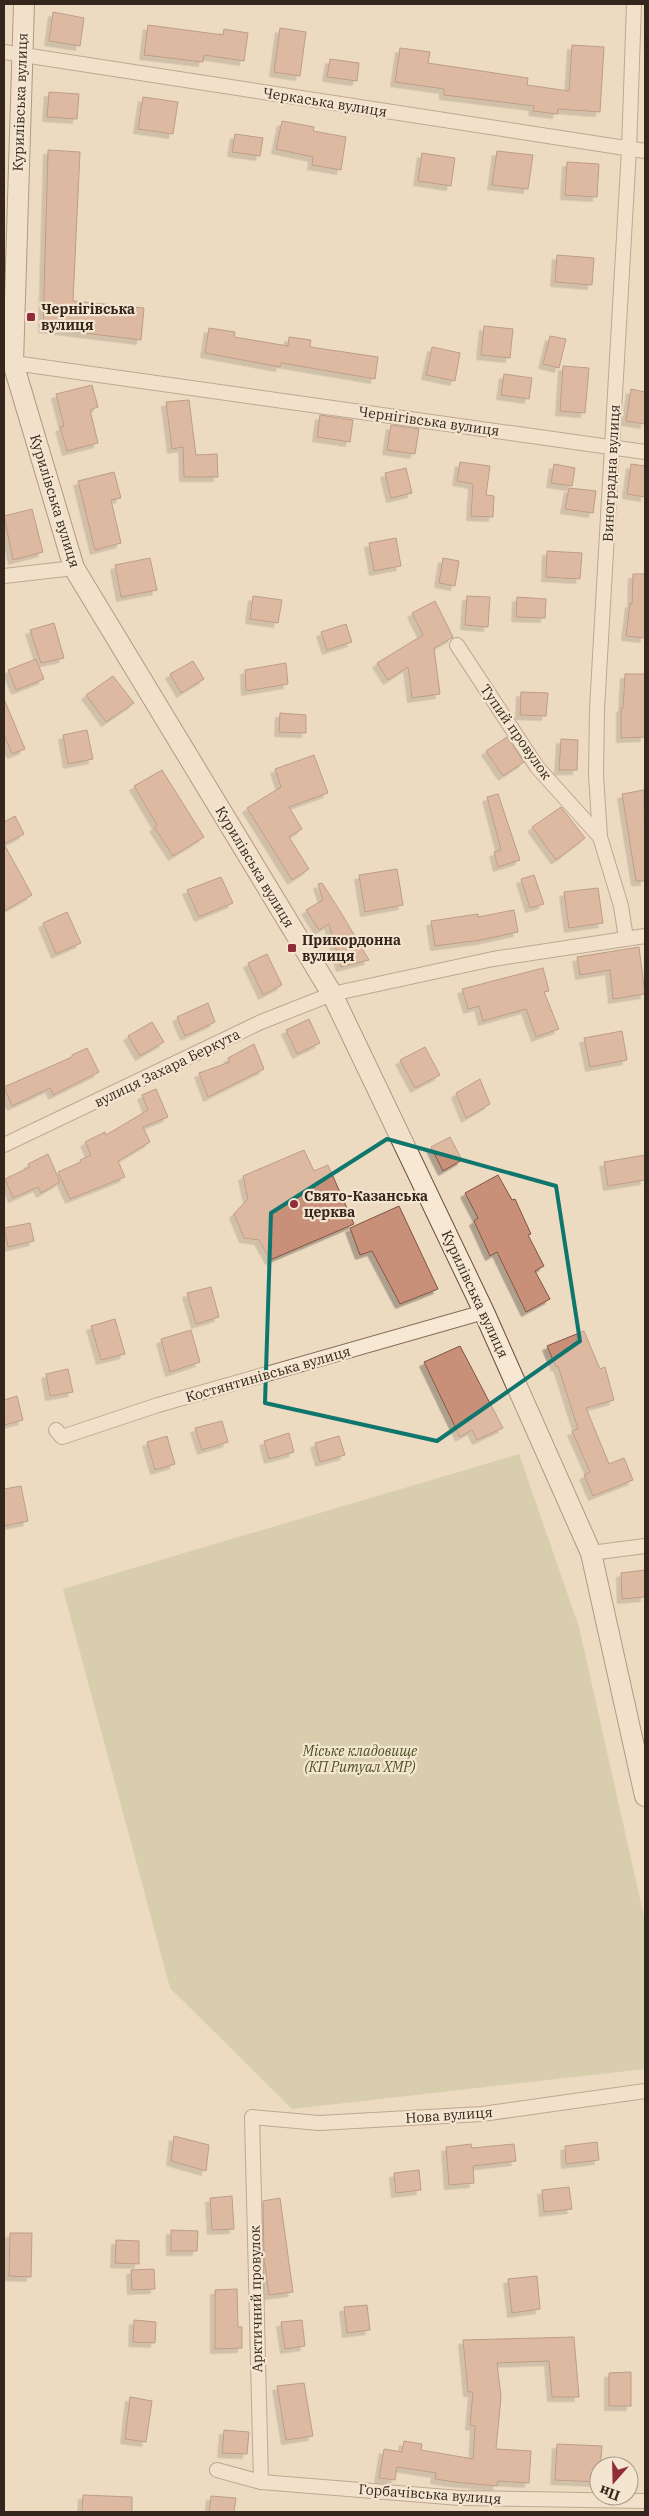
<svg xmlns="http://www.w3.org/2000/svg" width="649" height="2516" viewBox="0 0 649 2516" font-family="'IBM Plex Serif',serif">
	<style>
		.cemetery { fill: #bebe95 }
		.building { fill: #c89079; stroke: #825341; filter: url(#shadow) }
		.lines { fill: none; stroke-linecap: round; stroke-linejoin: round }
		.street-casing { stroke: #846b5a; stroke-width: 16 }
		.secondary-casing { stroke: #664d3d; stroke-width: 22 }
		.street { stroke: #f7e8d4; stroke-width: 14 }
		.secondary { stroke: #f7e8d4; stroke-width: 20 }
		.marked { fill: none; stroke: #0f766e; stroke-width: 4; stroke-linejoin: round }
		.poi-dot { fill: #912c39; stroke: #f4e5d0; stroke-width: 2 }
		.labels { text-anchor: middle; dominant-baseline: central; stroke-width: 4.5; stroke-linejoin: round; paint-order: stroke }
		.street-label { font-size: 14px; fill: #35261d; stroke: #f4e5d0 }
		.poi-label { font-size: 14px; font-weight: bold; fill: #35261d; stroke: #f4e5d0; text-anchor: start }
		.park-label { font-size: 14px; font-style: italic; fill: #4b5025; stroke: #f4e5d0 }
	</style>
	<defs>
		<filter id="shadow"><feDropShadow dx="-4.5" dy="4.5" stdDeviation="0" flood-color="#0004"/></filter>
	</defs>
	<rect width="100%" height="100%" fill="#ecdac1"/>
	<!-- cemetery -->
	<polygon class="cemetery" points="519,1454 579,1627 645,1921 645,2069 292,2109 170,1988 63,1589"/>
	<!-- building -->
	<g class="building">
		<polygon points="53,12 84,18 80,46 49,41"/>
		<polygon points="148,25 223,35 224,29 248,33 244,61 204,55 203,62 144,55"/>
		<polygon points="280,28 306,32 300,76 274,72"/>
		<polygon points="572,45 604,47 600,112 558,109 557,114 533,111 534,106 444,95 444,89 395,82 400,48 430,52 428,63 528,78 527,85 569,91"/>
		<polygon points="330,59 359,63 357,81 327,77"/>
		<polygon points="49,92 79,94 77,119 47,117"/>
		<polygon points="143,97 178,102 173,134 138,129"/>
		<polygon points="282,121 314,127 313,131 346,137 341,170 312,165 313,157 276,149"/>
		<polygon points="235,134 263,138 260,156 232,152"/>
		<polygon points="48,150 80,152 73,301 144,308 141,340 43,328"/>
		<polygon points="497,151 533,155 528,189 492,185"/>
		<polygon points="422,153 455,158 451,186 418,181"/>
		<polygon points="567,162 599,164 597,197 565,195"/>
		<polygon points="557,255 594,258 592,285 555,282"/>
		<polygon points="484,326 513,329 510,358 481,355"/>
		<polygon points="209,328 235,332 234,337 288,346 289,337 311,340 310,347 378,357 375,379 281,363 280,367 205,353"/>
		<polygon points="550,336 566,339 559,368 543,364"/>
		<polygon points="432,347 460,353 455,381 426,375"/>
		<polygon points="563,366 589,368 585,413 560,411"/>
		<polygon points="504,374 532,378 529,399 501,395"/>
		<polygon points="92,385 98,407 90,410 98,443 67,451 60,427 64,426 56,394"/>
		<polygon points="631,389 645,392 645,424 626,421"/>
		<polygon points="189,400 196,455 217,454 218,477 184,477 183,447 172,449 166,402"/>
		<polygon points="320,415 353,420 350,442 317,437"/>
		<polygon points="391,425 419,429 415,454 387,450"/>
		<polygon points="460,462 490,466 486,495 494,496 493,517 471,516 473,484 457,481"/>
		<polygon points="554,464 575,468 572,486 551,483"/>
		<polygon points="631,464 645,466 645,497 627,494"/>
		<polygon points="406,468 412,493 391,498 385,473"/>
		<polygon points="114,472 121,498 111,500 121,543 95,550 78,481"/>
		<polygon points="569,488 596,491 593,513 565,509"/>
		<polygon points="32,509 43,552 13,560 4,516"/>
		<polygon points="396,538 401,566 374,571 369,543"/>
		<polygon points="547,551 582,553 580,579 546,577"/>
		<polygon points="150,558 157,590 121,597 115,565"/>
		<polygon points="443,558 459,561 455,586 439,583"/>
		<polygon points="633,574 645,574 645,638 626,636 630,603 632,604"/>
		<polygon points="253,596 282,600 278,623 250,619"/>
		<polygon points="467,596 490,597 488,627 465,625"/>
		<polygon points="517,597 546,599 545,618 516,617"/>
		<polygon points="435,601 453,637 434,648 440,694 412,698 408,667 388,680 377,663 423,635 412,613"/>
		<polygon points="54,623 64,658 41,663 30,630"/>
		<polygon points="346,624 352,642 327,650 321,632"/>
		<polygon points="36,659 44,679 16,690 8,670"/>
		<polygon points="193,661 204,679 181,693 170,674"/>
		<polygon points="286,663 288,684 246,691 245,670"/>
		<polygon points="625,674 645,674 645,737 621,738 621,708 623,708"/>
		<polygon points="113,676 134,703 106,722 86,695"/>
		<polygon points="521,692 548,693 546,716 520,715"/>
		<polygon points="4,699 25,749 12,754 4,735"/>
		<polygon points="280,713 306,715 306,733 279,732"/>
		<polygon points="87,730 93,759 68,764 63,735"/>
		<polygon points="507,737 524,762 503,776 486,751"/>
		<polygon points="561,739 578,740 577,770 559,770"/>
		<polygon points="314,755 328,793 289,807 302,829 289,837 309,869 292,880 247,808 281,787 275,769"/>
		<polygon points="162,770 204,837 173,856 154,827 157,825 134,786"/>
		<polygon points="644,790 645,881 636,881 622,794"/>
		<polygon points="498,794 520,860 498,867 494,852 501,850 487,797"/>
		<polygon points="561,807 585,838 556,860 532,827"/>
		<polygon points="15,816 24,834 4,844 4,822"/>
		<polygon points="4,844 32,895 4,911"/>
		<polygon points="397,869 403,905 365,912 359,875"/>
		<polygon points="534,875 544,904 530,908 521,879"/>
		<polygon points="221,877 233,903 199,917 187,890"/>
		<polygon points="322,883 340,911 369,960 341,967 329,924 319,930 306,910 323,900 318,884"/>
		<polygon points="598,888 603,923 569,928 564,892"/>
		<polygon points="514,910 518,932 481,940 435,946 431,921 478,914 478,917"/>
		<polygon points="67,912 81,943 56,954 43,923"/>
		<polygon points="639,947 645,994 613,999 610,970 580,975 577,957"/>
		<polygon points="267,954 282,985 263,995 248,963"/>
		<polygon points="543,968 549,991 544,992 559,1029 536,1037 526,1009 483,1021 479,1006 468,1009 462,989"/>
		<polygon points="208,1003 215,1022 185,1036 177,1017"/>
		<polygon points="309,1019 320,1043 297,1054 286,1030"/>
		<polygon points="152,1022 164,1042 140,1056 128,1036"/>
		<polygon points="622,1031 627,1060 590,1067 584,1038"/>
		<polygon points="254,1044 264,1069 208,1097 199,1073 230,1062 228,1058"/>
		<polygon points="425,1047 440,1075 415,1088 400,1060"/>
		<polygon points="87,1048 99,1072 53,1095 50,1088 12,1106 4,1087 72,1057 72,1055"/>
		<polygon points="480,1079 490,1104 466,1118 456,1093"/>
		<polygon points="156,1089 168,1117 143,1127 150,1142 118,1161 125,1177 70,1199 58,1172 81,1162 80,1160 91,1155 85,1142 105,1132 106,1135 148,1110 142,1095"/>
		<polygon points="450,1137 462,1160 443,1171 431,1147"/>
		<polygon points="304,1150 314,1171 328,1165 354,1224 270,1260 259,1240 244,1238 234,1214 248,1199 243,1176"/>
		<polygon points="48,1154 60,1182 41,1193 38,1187 13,1198 5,1179 30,1167 28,1164"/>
		<polygon points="645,1155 645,1180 608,1186 604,1162"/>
		<polygon points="498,1175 512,1200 515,1199 531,1234 528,1235 544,1266 535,1271 550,1299 526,1312 497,1252 490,1256 474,1221 478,1218 465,1193"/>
		<polygon points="399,1206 438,1289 400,1304 372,1251 360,1255 350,1228"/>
		<polygon points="30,1223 34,1241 8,1247 4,1228"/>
		<polygon points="211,1287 219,1317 196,1324 187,1293"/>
		<polygon points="115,1319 125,1354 101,1360 91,1326"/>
		<polygon points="191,1330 200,1362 170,1372 161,1339"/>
		<polygon points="584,1331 600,1369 605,1367 614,1400 586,1408 609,1464 624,1458 633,1480 593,1496 584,1475 590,1472 572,1431 578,1429 558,1366 556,1367 547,1346"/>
		<polygon points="460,1346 503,1428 477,1440 472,1430 460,1437 424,1362"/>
		<polygon points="68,1369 73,1392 50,1396 46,1374"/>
		<polygon points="17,1396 23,1420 4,1425 4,1400"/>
		<polygon points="222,1421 228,1442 202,1450 195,1428"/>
		<polygon points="289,1433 294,1452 269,1459 264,1441"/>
		<polygon points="167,1436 175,1464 155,1470 147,1442"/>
		<polygon points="339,1436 345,1455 320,1462 315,1443"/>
		<polygon points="21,1486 28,1521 4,1526 4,1489"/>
		<polygon points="645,1570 645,1597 622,1599 621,1573"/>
		<polygon points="174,2136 209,2145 206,2171 171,2161"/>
		<polygon points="597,2142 599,2160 566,2164 565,2146"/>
		<polygon points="471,2144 472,2148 514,2144 516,2161 473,2166 474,2183 449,2185 446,2147"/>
		<polygon points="419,2170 421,2190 396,2193 394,2173"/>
		<polygon points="569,2187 572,2209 544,2212 542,2190"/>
		<polygon points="232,2196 234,2229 212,2230 210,2198"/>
		<polygon points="280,2198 293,2292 269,2295 264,2260 263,2201"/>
		<polygon points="171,2230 198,2231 197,2251 171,2251"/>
		<polygon points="10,2233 32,2233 31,2277 9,2276"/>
		<polygon points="116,2240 139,2241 139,2264 115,2263"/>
		<polygon points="154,2269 155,2289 132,2290 131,2270"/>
		<polygon points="537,2276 540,2309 512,2313 508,2279"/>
		<polygon points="237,2289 238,2327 242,2327 242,2348 215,2349 215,2290"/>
		<polygon points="367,2305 370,2330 347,2333 344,2307"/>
		<polygon points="134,2320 156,2322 155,2343 133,2342"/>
		<polygon points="302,2320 305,2346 285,2349 281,2322"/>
		<polygon points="574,2337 579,2397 552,2397 549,2361 497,2363 501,2397 496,2449 531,2451 529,2483 498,2481 497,2486 454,2482 435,2479 436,2473 397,2467 395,2480 379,2478 384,2449 402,2452 404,2441 422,2444 421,2450 473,2459 475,2426 470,2425 473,2392 468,2392 463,2340"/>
		<polygon points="631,2372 631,2406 609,2406 609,2373"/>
		<polygon points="304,2383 313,2436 286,2440 277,2386"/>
		<polygon points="130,2397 152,2401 146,2442 125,2439"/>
		<polygon points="224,2430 249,2432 247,2454 222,2453"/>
		<polygon points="557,2444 602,2446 599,2482 555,2480"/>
		<polygon points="83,2495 132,2497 132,2512 82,2512"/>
		<polygon points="211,2496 236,2498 234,2512 209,2512"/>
	</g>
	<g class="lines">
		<!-- street casing -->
		<g class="street-casing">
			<g id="street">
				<polyline points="4,52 645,151"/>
				<polyline points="7,362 645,452"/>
				<polyline points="4,576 74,568"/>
				<polyline points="457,645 537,767 600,837"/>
				<polyline points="626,938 621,906 600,837 596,775 597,709 629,149 634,4"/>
				<polyline points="4,1145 261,1022 332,994 493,959 645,936"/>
				<polyline points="56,1430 62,1437 158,1405 484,1312"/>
				<polyline points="591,1553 645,1546"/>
				<polyline points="217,2470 261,2482 460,2498 645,2501"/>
				<polyline points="261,2482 252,2117 319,2123 482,2114 645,2091"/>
			</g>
		</g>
		<!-- secondary casing -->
		<g class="secondary-casing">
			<polyline id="secondary" points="24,4 13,363 74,568 332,994 484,1312 591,1553 645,1796"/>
		</g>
		<!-- street -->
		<use href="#street" class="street"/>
		<!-- secondary -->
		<use href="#secondary" class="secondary"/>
	</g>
	<!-- marked area -->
	<path d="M0 0H649V2516H0ZM387 1139 556 1186 580 1341 437 1441 265 1403 271 1213Z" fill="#ecdac1" fill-opacity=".55" fill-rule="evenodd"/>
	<path class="marked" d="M387 1139 556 1186 580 1341 437 1441 265 1403 271 1213Z"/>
	<!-- markers -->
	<g class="poi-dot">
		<rect x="26" y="312" width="10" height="10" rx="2.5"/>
		<rect x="287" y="943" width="10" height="10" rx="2.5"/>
		<circle cx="294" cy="1204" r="5"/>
	</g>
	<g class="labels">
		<!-- street labels -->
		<g class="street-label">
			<text transform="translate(20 102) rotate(-88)">Курилівська вулиця</text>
			<text transform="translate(325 102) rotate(9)">Черкаська вулиця</text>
			<text transform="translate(429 421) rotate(8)">Чернігівська вулиця</text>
			<text transform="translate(611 473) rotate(-87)">Виноградна вулиця</text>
			<text transform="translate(55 501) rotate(73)">Курилівська вулиця</text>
			<text transform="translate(516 732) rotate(55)">Тупий провулок</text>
			<text transform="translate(255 867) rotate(59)">Курилівська вулиця</text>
			<text transform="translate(167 1068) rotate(-26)">вулиця Захара Беркута</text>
			<text transform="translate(475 1294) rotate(65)">Курилівська вулиця</text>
			<text transform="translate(268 1374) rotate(-16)">Костянтинівська вулиця</text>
			<text transform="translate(449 2115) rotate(-4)">Нова вулиця</text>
			<text transform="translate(256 2299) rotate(-91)">Арктичний провулок</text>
			<text transform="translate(430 2494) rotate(4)">Горбачівська вулиця</text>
		</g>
		<!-- poi labels -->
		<g class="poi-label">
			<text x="41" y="309">Чернігівська<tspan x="41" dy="16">вулиця</tspan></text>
			<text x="302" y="940">Прикордонна<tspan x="302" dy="16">вулиця</tspan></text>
			<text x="304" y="1196">Свято-Казанська<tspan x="304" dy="16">церква</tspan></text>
		</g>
		<!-- park labels -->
		<g class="park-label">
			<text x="360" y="1751">Міське кладовище<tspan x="360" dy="16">(КП Ритуал ХМР)</tspan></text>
		</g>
	</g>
	<!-- border -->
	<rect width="649" height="2516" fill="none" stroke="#35261d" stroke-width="10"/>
	<!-- north arrow -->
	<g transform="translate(614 2481) rotate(200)"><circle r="24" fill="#f4e5d0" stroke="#a89988"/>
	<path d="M0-4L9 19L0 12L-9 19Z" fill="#912c39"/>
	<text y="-8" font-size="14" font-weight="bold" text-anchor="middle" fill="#35261d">Пн</text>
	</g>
</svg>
